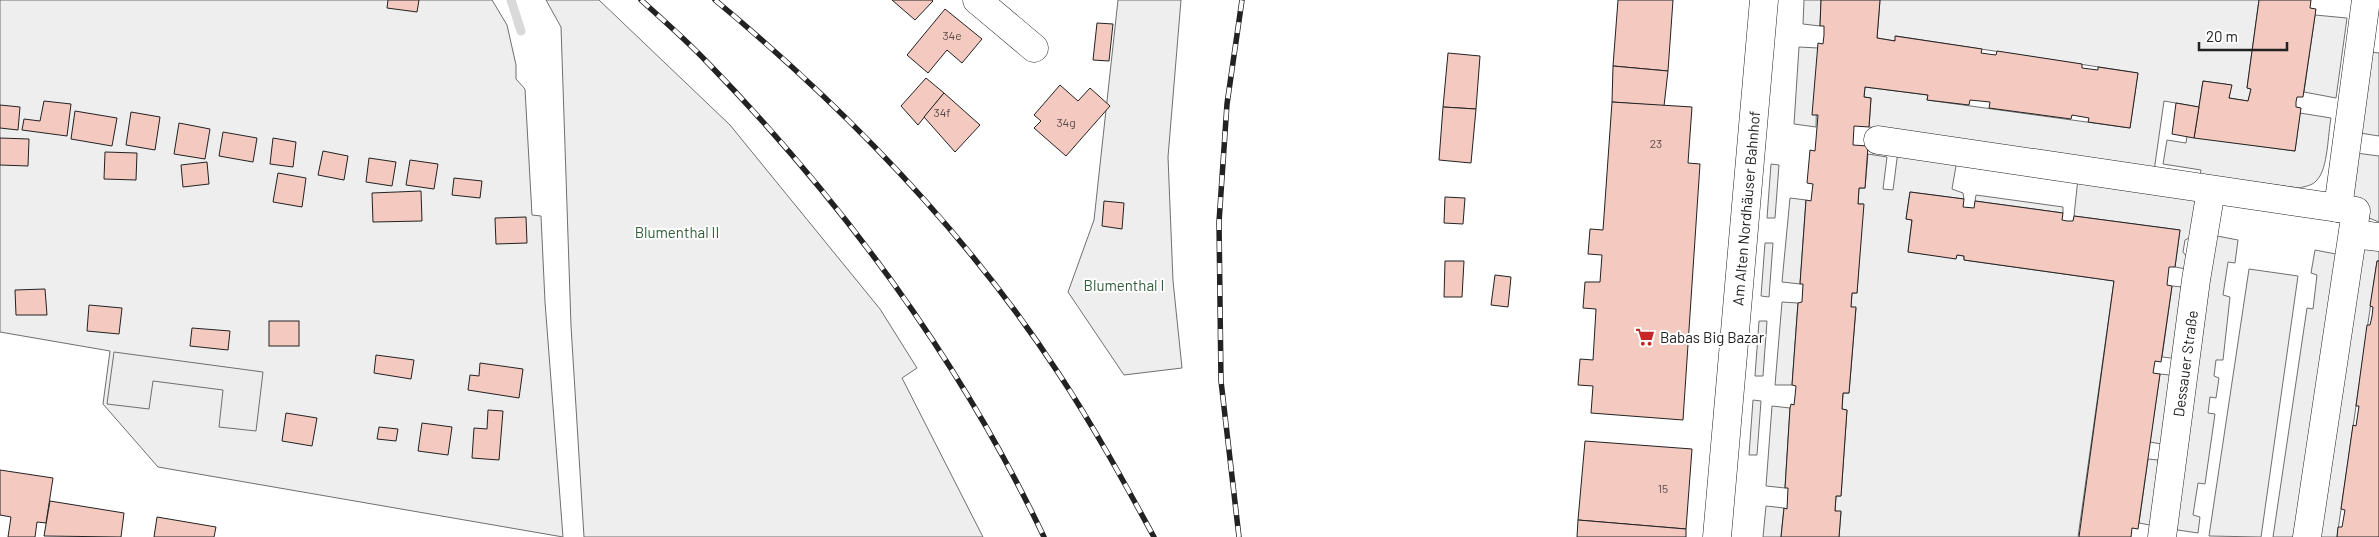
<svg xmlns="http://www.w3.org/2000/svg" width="2379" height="537" viewBox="0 0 2379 537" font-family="Barlow,sans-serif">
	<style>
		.green { fill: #eee; stroke: #6f6f6f }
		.parking { fill: #ededed; stroke: #6f6f6f }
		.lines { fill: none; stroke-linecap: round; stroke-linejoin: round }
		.stream { stroke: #d9d9d9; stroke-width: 9 }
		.building { fill: #f3c9c0; stroke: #222 }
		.minor-casing { stroke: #222; stroke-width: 29 }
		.minor { stroke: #fff; stroke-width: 28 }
		.rail-casing { stroke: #222; stroke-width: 5.5 }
		.rail { stroke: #fff; stroke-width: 4; stroke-dasharray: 11; stroke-linecap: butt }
		.labels { text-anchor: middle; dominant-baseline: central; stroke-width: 4; stroke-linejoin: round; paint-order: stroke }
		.number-label { font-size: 12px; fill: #564c4a }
		.street-label { font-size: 15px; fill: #222; stroke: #fff }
		.park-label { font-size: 15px; fill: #2f5e38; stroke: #fff }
		.poi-label { font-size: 15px; fill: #222; stroke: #fff; text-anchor: start }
	</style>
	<rect width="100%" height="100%" fill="#fff"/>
	<!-- green -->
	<g class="green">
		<polygon points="0,0 492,0 507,25 516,65 516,79 525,89 532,215 541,216 545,302 563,537 158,467 103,404 110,351 0,332"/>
		<polygon points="546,0 599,0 730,125 880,309 917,368 902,378 983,537 584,537 571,326 561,27"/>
		<polygon points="1118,0 1181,0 1168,157 1173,281 1182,368 1124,375 1068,292 1094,220"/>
		<polygon points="1804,0 1821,0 1820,26 1803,24"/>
		<polygon points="1880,0 2259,0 2247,88 2251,89 2248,101 2229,98 2231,85 2203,81 2199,107 2164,101 2154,171 1869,127 1871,98 1864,97 1865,87 1928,95 1927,100 2130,128 2138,73 1896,36 1895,41 1877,38"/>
		<polygon points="2315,15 2347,18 2336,98 2304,92"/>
		<polygon points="1799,47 1818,48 1816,127 1794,124"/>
		<polygon points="2371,52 2379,53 2379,136 2360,133"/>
		<path d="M2300 113 2331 118C2328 133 2328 169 2317 180 2312 186 2306 186 2299 188L2200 175 2201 170 2163 164 2167 140 2186 143 2187 136 2295 151Z"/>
		<polygon points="1898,151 1957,160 1952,189 1963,193 1964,199 1910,192 1906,219 1912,220 1908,252 1956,258 1957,255 1964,256 1964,260 2114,281 2078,537 1839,537 1841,512 1835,511 1836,496 1841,496 1847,410 1842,409 1843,393 1849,393 1856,308 1851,307 1852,293 1857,293 1863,204 1858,204 1859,188 1865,188 1868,154 1887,157 1883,189 1893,190"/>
		<polygon points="2356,153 2379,156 2379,222 2364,216 2349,199"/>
		<polygon points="2078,178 2203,195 2197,234 2185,240 2183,252 2188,258 2186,269 2175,267 2180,230 2074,216"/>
		<polygon points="1976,195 2063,207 2063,213 1975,201"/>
		<polygon points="1790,198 1806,200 1800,284 1782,282"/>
		<polygon points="2212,235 2238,240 2235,263 2228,262 2223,295 2230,297 2223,360 2216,360 2214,376 2219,378 2216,398 2210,397 2208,413 2215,414 2205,484 2198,483 2193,515 2200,517 2198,533 2171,529"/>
		<polygon points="2359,241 2379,244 2379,261 2377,261 2337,537 2318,537"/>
		<polygon points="2315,250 2341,255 2297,537 2273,537 2307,308 2313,309 2317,275 2311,273"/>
		<polygon points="2249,269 2298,276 2261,537 2209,536"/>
		<polygon points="2172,286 2182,287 2180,359 2162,357"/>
		<polygon points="1782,302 1798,303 1792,385 1775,385"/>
		<polygon points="2160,374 2170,375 2167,445 2150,442"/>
		<polygon points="1772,406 1790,408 1785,488 1766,486"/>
		<polygon points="2148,459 2158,460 2155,526 2139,523"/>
		<polygon points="1766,506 1784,508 1781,537 1763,537"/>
	</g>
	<!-- parking -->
	<g class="parking">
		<polygon points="1771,164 1779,165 1775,218 1767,218"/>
		<polygon points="1765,243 1773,243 1769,297 1761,296"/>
		<polygon points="1759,321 1767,321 1763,376 1755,376"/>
		<polygon points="114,352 263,372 256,431 219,427 223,390 153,381 149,409 107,404"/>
		<polygon points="1753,400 1761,401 1757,455 1749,455"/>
	</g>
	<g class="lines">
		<!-- stream -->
		<polyline class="stream" points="511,0 521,31"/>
	</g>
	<!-- building -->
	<g class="building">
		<polygon points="388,0 419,0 417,12 387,8"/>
		<polygon points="892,0 932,0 933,1 915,20"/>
		<polygon points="1618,0 1673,0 1668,71 1613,66"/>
		<polygon points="1821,0 1880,0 1877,38 1895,41 1895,36 1982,49 1981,53 1988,54 1996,55 1997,51 2082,64 2082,68 2098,70 2098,67 2138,73 2130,128 2088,122 2089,118 2072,115 2071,119 1989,108 1990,102 1970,100 1969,105 1927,100 1928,95 1865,87 1864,97 1871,98 1869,127 1854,126 1853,145 1868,146 1865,188 1859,188 1858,204 1864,204 1857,293 1852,293 1851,307 1856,307 1849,393 1843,393 1842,409 1847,410 1841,496 1836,496 1835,511 1841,511 1839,537 1781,537 1784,508 1787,509 1788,488 1785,488 1790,408 1791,404 1794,405 1795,396 1796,386 1792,385 1798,303 1802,302 1803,284 1800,284 1806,200 1811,201 1812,192 1813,184 1807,183 1810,150 1815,151 1818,115 1812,115 1818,43 1823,44 1824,35 1824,26 1820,26"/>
		<polygon points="2259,0 2311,0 2310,8 2316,9 2303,97 2297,97 2296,102 2296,107 2301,108 2295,151 2194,138 2203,81 2232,85 2229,98 2248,101 2251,89 2247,88"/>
		<polygon points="945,9 982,39 962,63 947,50 928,73 907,55"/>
		<polygon points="1097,23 1113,24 1109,61 1093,60"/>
		<polygon points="1448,53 1480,56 1476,109 1443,107"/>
		<polygon points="1613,66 1668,71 1664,106 1612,102"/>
		<polygon points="926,78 944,93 918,125 901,106"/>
		<polygon points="1060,85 1078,101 1090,88 1110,106 1066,156 1034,128 1041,121 1034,115"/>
		<polygon points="944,93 980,125 955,152 924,117"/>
		<polygon points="44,101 71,104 67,136 22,130 24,119 40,121"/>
		<polygon points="1612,102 1692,107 1688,163 1700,164 1683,420 1591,413 1593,386 1578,385 1580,359 1593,360 1596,309 1583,308 1585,282 1600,282 1602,255 1588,254 1590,229 1603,230"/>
		<polygon points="2176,103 2199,107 2194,138 2172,134"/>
		<polygon points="0,105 20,107 18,130 0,128"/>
		<polygon points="1443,107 1476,109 1471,163 1439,160"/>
		<polygon points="75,111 117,118 112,146 71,139"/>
		<polygon points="131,112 160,117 155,150 126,145"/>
		<polygon points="179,123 210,129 205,159 174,154"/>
		<polygon points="223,132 257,138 253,162 219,156"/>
		<polygon points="0,138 29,139 28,166 0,165"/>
		<polygon points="273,138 296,142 293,167 270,164"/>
		<polygon points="323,151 348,156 344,180 318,175"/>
		<polygon points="105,152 137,153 136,180 104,179"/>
		<polygon points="369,158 396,162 392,186 366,182"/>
		<polygon points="410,160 438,164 434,189 406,185"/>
		<polygon points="207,162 209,184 183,187 181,165"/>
		<polygon points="278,173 306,178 302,207 273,202"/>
		<polygon points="454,178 482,181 480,198 452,195"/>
		<polygon points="421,191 422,221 373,222 372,193"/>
		<polygon points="1910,192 1964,199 1963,207 1974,208 1975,201 2063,213 2062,220 2067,221 2073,221 2074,216 2180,230 2175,267 2169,267 2167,285 2172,286 2161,362 2155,361 2153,373 2160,374 2138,529 2132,528 2131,537 2079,537 2114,281 1964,260 1964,256 1957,255 1956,259 1908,252 1912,220 1906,219"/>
		<polygon points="1445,197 1465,198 1463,224 1444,223"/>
		<polygon points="1104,201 1124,203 1122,229 1102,226"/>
		<polygon points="526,217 527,243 496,244 495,218"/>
		<polygon points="1445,261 1464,261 1462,297 1444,297"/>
		<polygon points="2377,261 2379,261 2379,537 2337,537 2338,527 2342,527 2345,510 2341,509 2353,425 2356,426 2359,406 2356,406 2367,325 2370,325 2372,316 2373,307 2370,306"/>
		<polygon points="1495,275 1511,277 1508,307 1491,305"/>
		<polygon points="45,289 47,315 16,315 15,290"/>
		<polygon points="89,305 122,308 119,334 87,331"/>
		<rect x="269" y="321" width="30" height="25"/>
		<polygon points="192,328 230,331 228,350 190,346"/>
		<polygon points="376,355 414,360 411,379 374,373"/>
		<polygon points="480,363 523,369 519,398 468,390 470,375 479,376"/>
		<polygon points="488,410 503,411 499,460 472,458 474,428 487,429"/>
		<polygon points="286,413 317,418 312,446 282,441"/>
		<polygon points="422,423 452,427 448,455 418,451"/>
		<polygon points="379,427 398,429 396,441 377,439"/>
		<polygon points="1585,441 1692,449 1686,529 1578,520"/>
		<polygon points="0,470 53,478 46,523 37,522 35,537 8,537 11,517 0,515"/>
		<polygon points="50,501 124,513 121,537 44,536"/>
		<polygon points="157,517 216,527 214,537 154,537"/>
		<polygon points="1578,520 1686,529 1686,537 1577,537"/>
	</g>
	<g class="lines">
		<!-- minor casing -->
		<g class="minor-casing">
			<g id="minor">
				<polyline points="977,0 1034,48"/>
				<polyline points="1878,140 2338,208 2366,0"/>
				<polyline points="2353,234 2379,237"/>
				<path id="s1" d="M1717 537 1764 0"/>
				<path id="s2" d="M2162 537 2196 280 2211 190"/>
				<polyline points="2307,537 2356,211 2338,208"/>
			</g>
		</g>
		<!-- minor -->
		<use href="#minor" class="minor"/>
		<!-- rail casing -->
		<g class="rail-casing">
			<g id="rail">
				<path d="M641 0C663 20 686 40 707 62 843 202 960 360 1044 537"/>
				<path d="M715 0C845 108 966 232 1059 374 1094 427 1124 482 1154 537"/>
				<polyline points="1239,537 1221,381 1219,222 1227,104 1242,0"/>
			</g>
		</g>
		<!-- rail -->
		<use href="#rail" class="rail"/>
	</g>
	<!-- icons -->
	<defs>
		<g id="supermarket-bare" transform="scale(1.5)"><path d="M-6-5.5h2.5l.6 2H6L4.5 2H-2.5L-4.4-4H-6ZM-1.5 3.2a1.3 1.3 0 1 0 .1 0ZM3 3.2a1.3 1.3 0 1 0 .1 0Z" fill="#c62828" stroke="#fff" stroke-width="2.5" paint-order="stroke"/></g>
	</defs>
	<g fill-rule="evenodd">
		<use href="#supermarket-bare" x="1645" y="337"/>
	</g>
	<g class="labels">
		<!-- number labels -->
		<g class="number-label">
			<text x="952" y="35">34e</text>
			<text x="942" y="112">34f</text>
			<text x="1066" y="122">34g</text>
			<text x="1656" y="143">23</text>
			<text x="1663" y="488">15</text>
		</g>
		<!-- street labels -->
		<g class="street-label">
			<text stroke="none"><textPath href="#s1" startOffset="330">Am Alten Nordhäuser Bahnhof</textPath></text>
			<text stroke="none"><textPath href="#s2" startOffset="175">Dessauer Straße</textPath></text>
		</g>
		<!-- park labels -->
		<g class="park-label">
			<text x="677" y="232">Blumenthal II</text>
			<text x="1124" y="285">Blumenthal I</text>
		</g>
		<!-- poi labels -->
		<g class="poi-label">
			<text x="1660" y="337">Babas Big Bazar</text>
		</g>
	</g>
	<!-- scale -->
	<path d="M2199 42v8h88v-8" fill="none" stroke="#222222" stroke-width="2.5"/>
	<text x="2206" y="42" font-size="15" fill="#222222" stroke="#ffffff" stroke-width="4" paint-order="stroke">20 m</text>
</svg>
